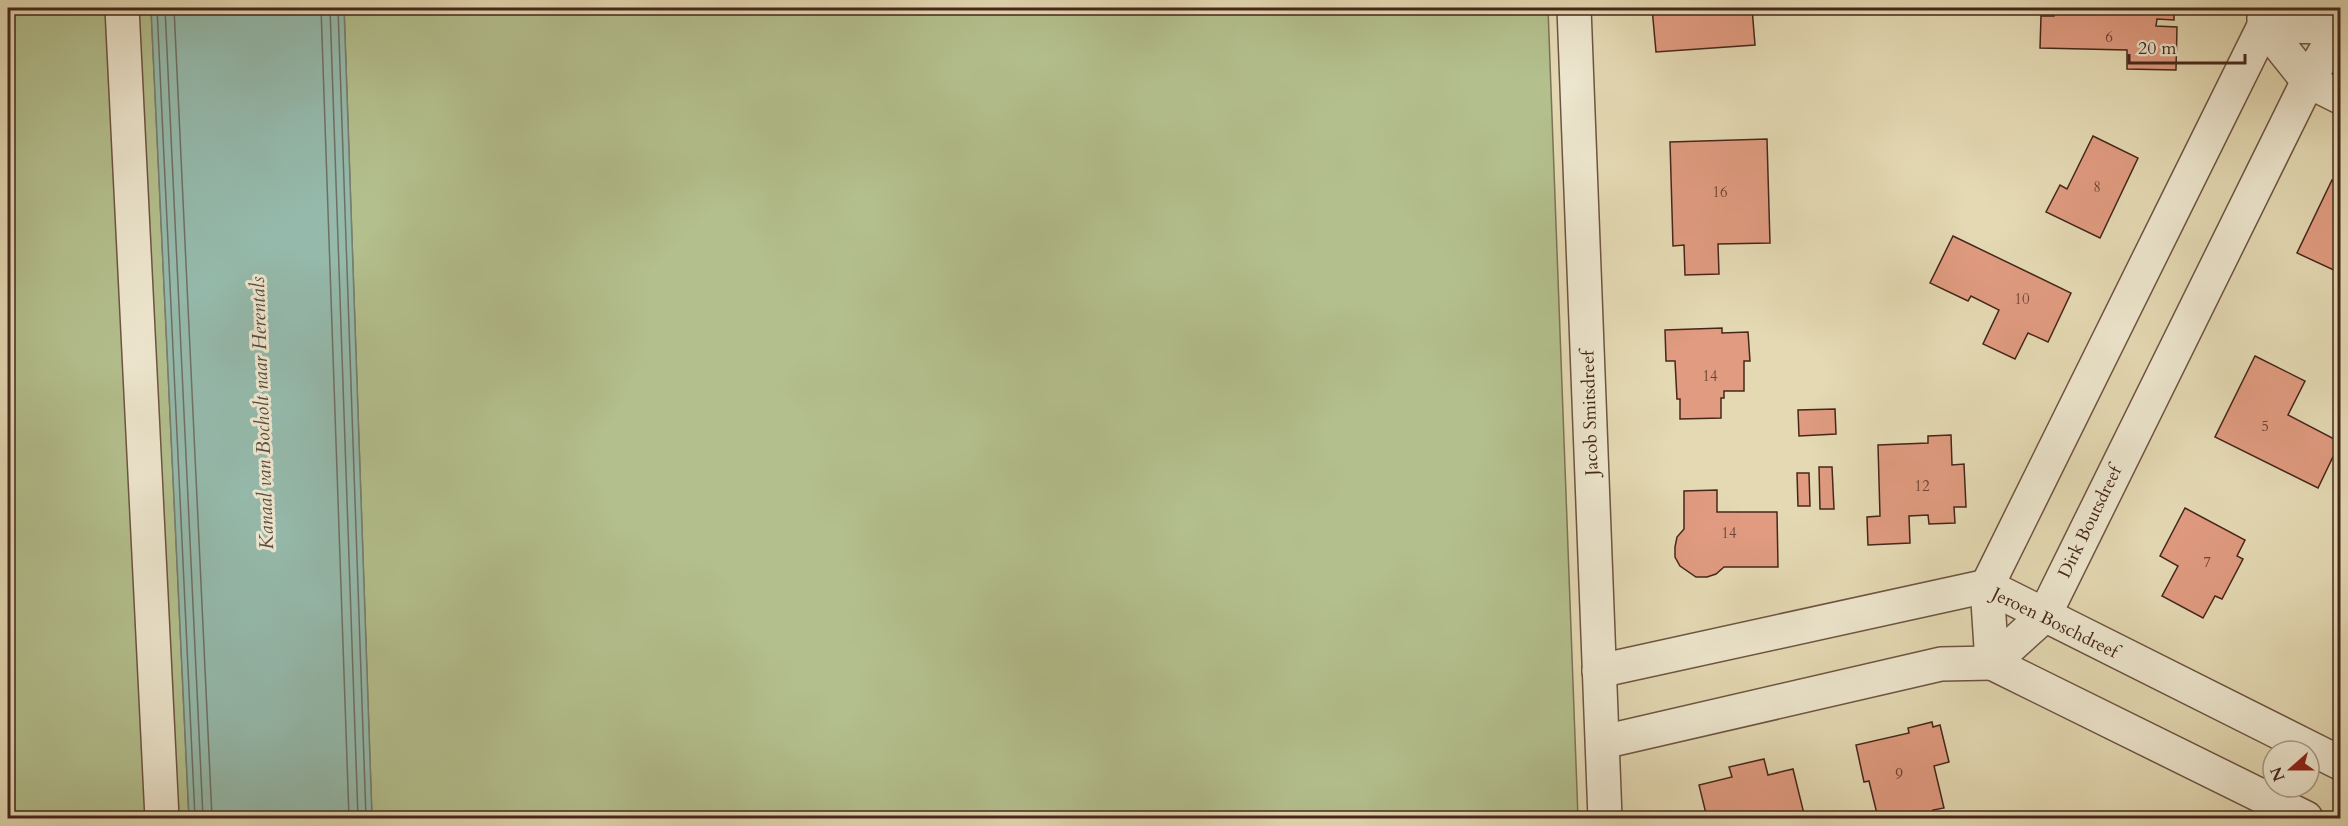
<svg xmlns="http://www.w3.org/2000/svg" width="2348" height="826" viewBox="0 0 2348 826" font-family="Cardo,serif">
	<style>
		.green { fill: #b3bf8d; stroke: #7c7354; stroke-width: 1.5 }
		.water { fill: #95baac; stroke: #757f72; stroke-width: 1.5 }
		.lines { fill: none; stroke-linecap: round; stroke-linejoin: round }
		.shore { stroke: #6e7064; stroke-width: 1.5 }
		.building { fill: #e09b80; stroke: #46271b; stroke-width: 1.5 }
		.minor-casing { stroke: #6e5441; stroke-width: 36 }
		.minor { stroke: #ede6ce; stroke-width: 33 }
		.labels { text-anchor: middle; dominant-baseline: central; stroke-width: 6; stroke-linejoin: round; paint-order: stroke }
		.number-label { font-size: 15px; fill: #6c4434 }
		.street-label { font-size: 18px; fill: #46271b; stroke: #ede6ce }
		.water-label { font-size: 20px; font-style: italic; fill: #5a4c3f; stroke: #ede6ce }
	</style>
	<rect width="100%" height="100%" fill="#e4d9b3"/>
	<filter id="stains"><feTurbulence type="fractalNoise" baseFrequency=".00333" numOctaves="4"/><feColorMatrix values="0 0 0 0 .2 0 0 0 0 .09 0 0 0 0 .02 0 0 0 .5 -.17"/></filter>
	<radialGradient id="worn" r=".72"><stop offset=".6" stop-color="#630" stop-opacity="0"/><stop offset="1" stop-color="#630" stop-opacity=".3"/></radialGradient>
	<!-- green -->
	<g class="green">
		<polygon points="8,8 114,8 151,818 8,818"/>
		<polygon points="129,8 151,8 189,818 172,818"/>
		<polygon points="344,8 1548,8 1578,818 372,818"/>
	</g>
	<!-- water -->
	<polygon class="water" points="151,8 344,8 372,818 189,818"/>
	<g class="lines">
		<!-- shore -->
		<g class="shore">
			<polyline points="157,8 195,818"/>
			<polyline points="165,8 203,818"/>
			<polyline points="174,8 212,818"/>
			<polyline points="321,8 349,818"/>
			<polyline points="330,8 358,818"/>
			<polyline points="338,8 366,818"/>
		</g>
	</g>
	<!-- building -->
	<g class="building">
		<polygon points="1652,8 1752,8 1755,45 1656,52"/>
		<polygon points="2054,8 2174,8 2174,20 2157,19 2156,26 2177,27 2176,70 2127,69 2127,50 2040,48 2041,16 2054,16"/>
		<polygon points="2093,136 2138,158 2100,238 2046,212 2060,185 2067,189"/>
		<polygon points="1767,139 1770,243 1718,244 1719,274 1685,275 1684,245 1673,246 1670,142"/>
		<polygon points="2332,180 2340,184 2340,266 2338,272 2297,253"/>
		<polygon points="1953,236 2071,293 2048,342 2028,333 2015,359 1983,344 1999,310 1971,296 1968,301 1930,283"/>
		<polygon points="1722,328 1722,333 1748,332 1750,361 1744,361 1744,391 1724,391 1724,398 1721,398 1721,418 1680,419 1680,399 1677,399 1675,361 1666,361 1665,330"/>
		<polygon points="2255,356 2305,381 2288,415 2340,442 2318,488 2215,437"/>
		<polygon points="1835,409 1836,434 1799,436 1798,410"/>
		<polygon points="1951,435 1952,465 1964,464 1966,507 1954,507 1955,523 1929,524 1928,515 1909,516 1910,543 1868,545 1867,517 1880,516 1878,445 1928,443 1928,436"/>
		<polygon points="1819,467 1832,467 1834,509 1820,509"/>
		<polygon points="1797,473 1809,473 1810,506 1798,506"/>
		<polygon points="1717,490 1717,512 1777,512 1778,567 1724,567 1716,574 1707,577 1696,577 1680,566 1675,557 1675,547 1677,537 1684,529 1684,491"/>
		<polygon points="2185,508 2245,540 2237,556 2243,559 2222,599 2215,596 2203,618 2162,596 2178,566 2160,556"/>
		<polygon points="1932,722 1933,727 1940,725 1949,762 1934,766 1944,808 1933,810 1935,818 1878,818 1869,781 1864,782 1856,745 1909,733 1908,728"/>
		<polygon points="1764,759 1768,775 1793,769 1805,818 1707,818 1699,785 1732,777 1729,767"/>
	</g>
	<g class="lines">
		<!-- minor casing -->
		<g class="minor-casing">
			<g id="minor">
				<polyline points="122,8 162,818"/>
				<polyline points="1574,8 1605,818"/>
				<polyline points="2264,26 2308,81 2340,97"/>
				<polyline points="2264,26 2340,27"/>
				<polyline points="1987,586 2264,26 2264,8"/>
				<polyline points="1987,586 1992,663 2306,818"/>
				<polyline points="1987,586 2340,763"/>
				<polyline points="1599,671 1987,586"/>
				<polyline points="1603,742 1941,664 1992,663 2044,616 2308,81 2340,26 2339,8"/>
			</g>
		</g>
		<!-- minor -->
		<use href="#minor" class="minor"/>
	</g>
	<g class="labels">
		<!-- number labels -->
		<g class="number-label">
			<text x="2109" y="37">6</text>
			<text x="2097" y="187">8</text>
			<text x="1720" y="192">16</text>
			<text x="2022" y="299">10</text>
			<text x="1710" y="376">14</text>
			<text x="2265" y="426">5</text>
			<text x="1922" y="486">12</text>
			<text x="1729" y="533">14</text>
			<text x="2207" y="562">7</text>
			<text x="1899" y="774">9</text>
		</g>
		<!-- street labels -->
		<g class="street-label">
			<text transform="translate(1590 413) rotate(-92)">Jacob Smitsdreef</text>
			<text transform="translate(2090 522) rotate(-64)">Dirk Boutsdreef</text>
			<text transform="translate(2055 623) rotate(26)">Jeroen Boschdreef</text>
		</g>
		<!-- water labels -->
		<g class="water-label">
			<text transform="translate(262 413) rotate(-92)">Kanaal van Bocholt naar Herentals</text>
		</g>
	</g>
	<!-- margin -->
	<rect width="2348" height="826" fill="none" stroke="#e4d9b3" stroke-width="30"/>
	<rect x="9" y="9" width="2330" height="808" fill="none" stroke="#46271b" stroke-width="3"/>
	<rect x="15" y="15" width="2318" height="796" fill="none" stroke="#46271b" stroke-width="1.5"/>
	<!-- north arrow -->
	<g transform="translate(2291 769) rotate(249)"><circle r="28" fill="#ede6ce" stroke="#aa9a86" stroke-width="1.5"/>
	<path d="M0-4.5L10 22L0 15L-10 22Z" fill="#8f2418"/>
	<text y="-9" font-size="16" font-weight="bold" text-anchor="middle" fill="#46271b">N</text>
	</g>
	<!-- scale -->
	<path d="M2129 54v9h116v-9" fill="none" stroke="#46271b" stroke-width="3"/>
	<text x="2138" y="54" font-size="18" fill="#46271b" stroke="#ede6ce" stroke-width="4.5" paint-order="stroke">20 m</text>
	<rect width="100%" height="100%" filter="url(#stains)"/>
	<rect width="100%" height="100%" fill="url(#worn)"/>
</svg>
